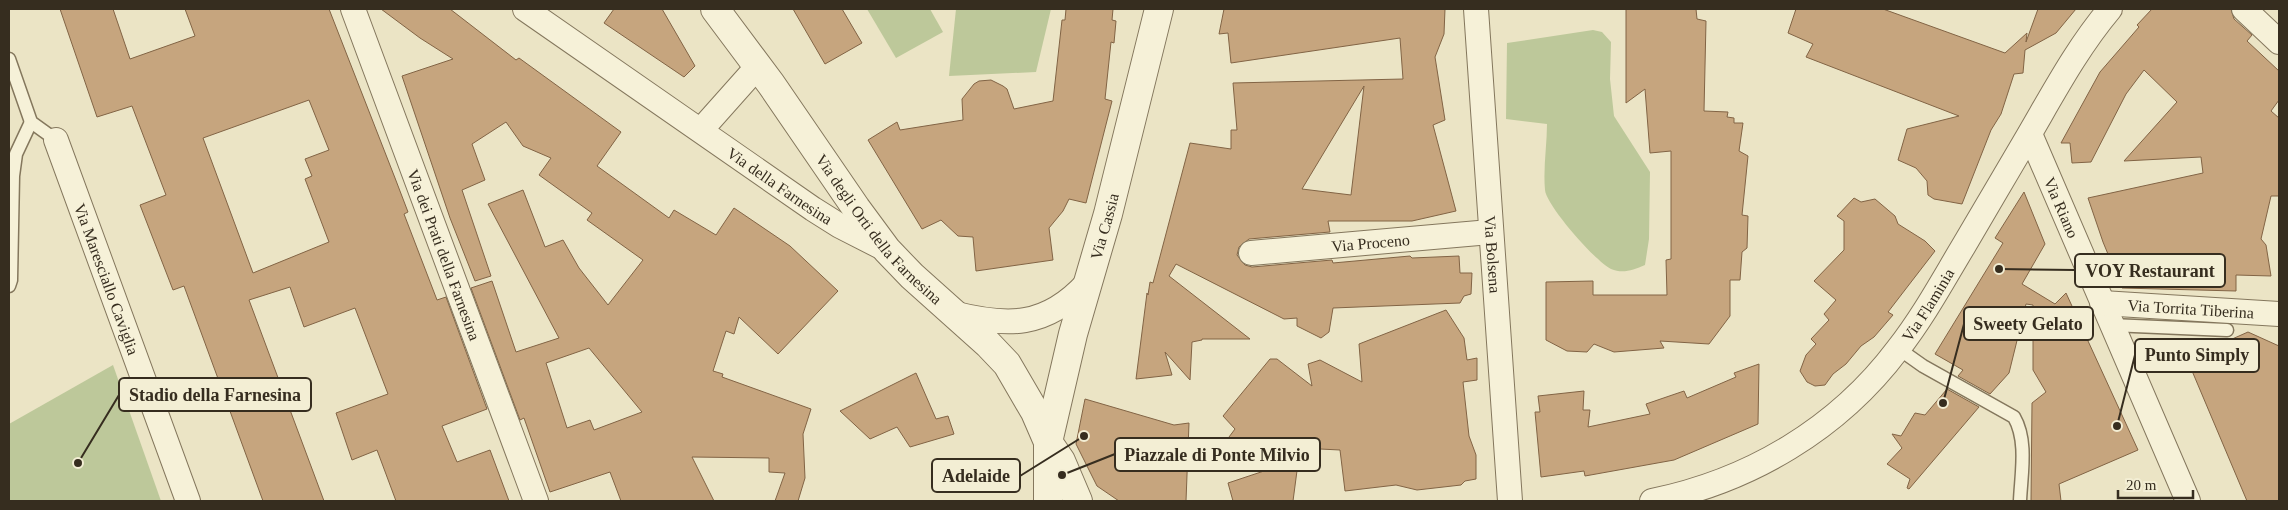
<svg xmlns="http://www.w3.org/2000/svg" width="2288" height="510" viewBox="0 0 2288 510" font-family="Georgia,serif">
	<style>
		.green { fill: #bdc89a }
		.building { fill: #c6a57e; stroke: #826445; fill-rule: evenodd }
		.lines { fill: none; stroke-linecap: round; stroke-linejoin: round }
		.service-casing { stroke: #84775d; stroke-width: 15 }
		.minor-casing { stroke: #84775d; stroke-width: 26 }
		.tertiary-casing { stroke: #84775d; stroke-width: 30 }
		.service { stroke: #f6f1d8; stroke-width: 12 }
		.minor { stroke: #f6f1d8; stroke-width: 24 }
		.tertiary { stroke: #f6f1d8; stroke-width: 28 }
		.labels { text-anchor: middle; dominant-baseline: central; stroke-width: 4.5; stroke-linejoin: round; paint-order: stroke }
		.street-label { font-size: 16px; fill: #362d1f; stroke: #f3eed4 }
		.leader { fill: none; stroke: #362d1f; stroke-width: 2 }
		.callout-dot { fill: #362d1f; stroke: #f3eed4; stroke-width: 2 }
		.callout { fill: #f3eed4; stroke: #362d1f; stroke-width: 2 }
		.callout-label { font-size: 18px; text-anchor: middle; font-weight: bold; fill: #362d1f }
	</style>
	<rect width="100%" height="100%" fill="#ebe4c5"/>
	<!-- green -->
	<g class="green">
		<polygon points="867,9 930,9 943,32 896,58"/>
		<polygon points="956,9 1051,9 1036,72 949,76"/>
		<path d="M1593 30 1602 32 1611 42 1610 79 1614 116 1650 172 1649 239 1645 265C1633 270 1623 274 1611 269 1595 261 1546 205 1545 190 1543 168 1547 145 1547 124L1506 119 1507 43Z"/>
		<polygon points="113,365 161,501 9,501 9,424"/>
	</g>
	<!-- building -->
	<g class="building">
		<path d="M60 9H113L130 59 195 36 185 9H329L395 178 408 212 404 214 437 300 446 297 487 409 442 426 457 462 490 450 509 501H396L377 450 352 460 336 413 388 394 355 308 304 327 290 287 249 300 324 501H263L184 286 173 290 140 205 166 195 132 106 97 117ZM309 100 329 150 305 159 312 176 305 179 329 242 253 273 203 138Z"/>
		<path d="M381 9H450L516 60 519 58 621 132 597 166 669 218 674 210 716 235 734 208 790 246 838 291 778 354 739 317 734 334 726 331 713 371 723 374 722 377 811 409 803 434 805 478 798 501H775L785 473 769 472V458L692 457 714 501H621L610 472 550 492 524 418 520 420 471 288 492 281 516 352 559 338 488 204 523 190 545 247 563 240 579 268 608 305 643 260 587 220 592 213 539 175 551 158 523 146 506 122 472 144 485 180 462 190 491 276 475 281 450 218 402 76 453 59 420 38ZM589 348 642 412 594 430 590 420 567 428 546 363Z"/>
		<polygon points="614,9 662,9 695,66 684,77 604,23"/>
		<polygon points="793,9 842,9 862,43 825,64"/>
		<polygon points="1066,9 1113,9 1112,20 1116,21 1114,43 1111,42 1105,99 1112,101 1086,203 1069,199 1063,211 1049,228 1053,260 976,271 973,237 958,236 941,220 922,229 868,140 897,122 900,130 963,120 962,99 974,84 979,81 991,80 1003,86 1007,89 1014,109 1053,101 1062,20 1065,20"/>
		<path d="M1224 9H1445L1444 34 1435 57 1445 120 1433 125 1456 211 1412 221H1328L1330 232 1249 239 1239 247 1237 255 1245 265 1252 267 1332 260 1333 263 1410 256 1412 258 1459 256 1460 273H1472L1471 294 1464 296 1460 303 1333 308 1329 332 1321 338 1297 326V318L1284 319 1176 264 1169 276 1250 339H1202V340L1192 342 1190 380 1165 352 1172 375 1136 379 1147 293 1148 295 1150 282 1153 283 1190 143 1231 149V130H1237L1233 83 1403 79 1400 38 1231 63 1228 33 1219 34ZM1364 86 1351 195 1302 189Z"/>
		<polygon points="1626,9 1696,9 1697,19 1706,21 1704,111 1728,112 1727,117 1734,118 1734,123 1743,123 1739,151 1748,156 1742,215 1748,216 1747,248 1742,252 1740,280 1730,280 1730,316 1709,344 1660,341 1664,348 1614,352 1594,344 1587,352 1567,351 1546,340 1546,282 1593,281 1593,295 1667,295 1666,260 1671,259 1671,151 1650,153 1645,89 1626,103"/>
		<polygon points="1796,9 1883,9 2005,53 2027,33 2026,42 2038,9 2076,9 2056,33 2025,50 2023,73 2014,74 2001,114 1991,130 1962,204 1934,199 1928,195 1927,181 1916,168 1898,160 1907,129 1959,116 1806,57 1813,44 1788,33"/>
		<polygon points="2152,9 2231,9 2234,19 2252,35 2247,41 2279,71 2279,100 2271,111 2279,118 2279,196 2271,196 2261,239 2266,245 2271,276 2236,275 2236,291 2122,288 2103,242 2088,198 2203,173 2201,157 2124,161 2177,102 2144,70 2126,94 2091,162 2072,163 2070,143 2061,143 2100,72 2139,27 2137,25"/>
		<polygon points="2024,192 2045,244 2022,284 2055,304 2066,293 2138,450 2059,484 2061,501 2031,501 2032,403 2046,392 2033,370 2033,305 2026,304 2009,373 1990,394 1958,376 1963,370 1935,354 2003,243 1995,238"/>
		<polygon points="1854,198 1861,202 1875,199 1895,216 1898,224 1925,241 1935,251 1888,312 1893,315 1874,337 1861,346 1846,364 1833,374 1825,385 1815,386 1807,382 1800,371 1806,355 1816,344 1811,339 1829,320 1824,314 1836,300 1814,281 1844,250 1844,221 1837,216"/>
		<polygon points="1446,310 1464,338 1467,360 1477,358 1477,380 1463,382 1469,436 1476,455 1476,479 1465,481 1461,485 1417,490 1396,485 1345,491 1340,450 1300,448 1293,501 1233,501 1228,483 1264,471 1226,441 1235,429 1223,416 1270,359 1277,359 1312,386 1308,364 1320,360 1362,382 1359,344"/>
		<polygon points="2248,332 2279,346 2279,501 2247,501 2187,359"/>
		<polygon points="1759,364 1758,424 1674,460 1585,476 1584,471 1541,477 1535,412 1540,412 1538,396 1584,391 1583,410 1590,410 1588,427 1650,414 1646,404 1684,391 1687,398 1736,377 1734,373"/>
		<polygon points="916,373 936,419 948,416 954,434 910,447 897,427 870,439 840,411"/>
		<polygon points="1947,389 1979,407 1909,489 1907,488 1910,479 1887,464 1902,448 1892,434 1901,436 1915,413 1925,415"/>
		<polygon points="1085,399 1174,425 1189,423 1186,501 1119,501 1097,486 1076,444"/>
	</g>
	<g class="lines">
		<!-- service casing -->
		<g class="service-casing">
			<g id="service">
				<polyline points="9,59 31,122 56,140"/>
				<polyline points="9,286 11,280 13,176 16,154 31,122"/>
				<polyline points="2111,325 2227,330"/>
				<path d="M1899 349 1923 366 2014 417C2028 441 2021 475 2020 501"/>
			</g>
		</g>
		<!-- minor casing -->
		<g class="minor-casing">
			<g id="minor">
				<path id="s1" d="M353 9 536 501"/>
				<path id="s2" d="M525 9 813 209 840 226 887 250"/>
				<path id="s3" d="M1476 9 1510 501"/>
				<polyline points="2244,9 2279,42"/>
				<polyline points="701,130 758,66"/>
				<path id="s4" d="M2030 134 2188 501"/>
				<path id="s5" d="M56 140 188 501"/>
				<path id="s6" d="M1251 253 1490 232"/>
				<path id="s7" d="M2102 303 2279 314"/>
				<path d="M952 313C1007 327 1046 328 1087 283"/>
				<path id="s8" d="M1652 501C1750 481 1838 429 1898 349 1923 317 1942 282 1963 247 1985 209 2008 171 2030 133 2055 90 2078 47 2110 9"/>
			</g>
		</g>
		<!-- tertiary casing -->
		<g class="tertiary-casing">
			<g id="tertiary">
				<path id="s9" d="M715 9 771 84 856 208 887 250 912 276 988 344 1007 364 1035 412 1048 442 1061 461 1078 501"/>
				<path id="s10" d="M1048 501V442L1073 334 1108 214 1159 9"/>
			</g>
		</g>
		<!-- service -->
		<use href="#service" class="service"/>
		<!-- minor -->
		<use href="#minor" class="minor"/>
		<!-- tertiary -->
		<use href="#tertiary" class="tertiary"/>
	</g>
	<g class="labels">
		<!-- street labels -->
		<g class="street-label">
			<text stroke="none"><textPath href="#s2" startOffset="310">Via della Farnesina</textPath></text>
			<text stroke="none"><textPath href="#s4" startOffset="80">Via Riano</textPath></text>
			<text stroke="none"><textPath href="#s10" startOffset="282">Via Cassia</textPath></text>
			<text stroke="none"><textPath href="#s9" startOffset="275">Via degli Orti della Farnesina</textPath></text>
			<text stroke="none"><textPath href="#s6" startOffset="120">Via Proceno</textPath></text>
			<text stroke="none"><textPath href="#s1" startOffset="262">Via dei Prati della Farnesina</textPath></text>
			<text stroke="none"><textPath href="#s3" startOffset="246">Via Bolsena</textPath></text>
			<text stroke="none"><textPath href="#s5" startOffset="148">Via Maresciallo Caviglia</textPath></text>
			<text stroke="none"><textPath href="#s8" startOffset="349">Via Flaminia</textPath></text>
			<text stroke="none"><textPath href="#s7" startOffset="89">Via Torrita Tiberina</textPath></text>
		</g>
	</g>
	<!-- callouts -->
	<path class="leader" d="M1999 269L2075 270M1943 403L1964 324M2117 426L2135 355M78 463L119 395M1062 475L1115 454M1084 436L1020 476"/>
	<g class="callout-dot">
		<circle cx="1999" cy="269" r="5"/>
		<circle cx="1943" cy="403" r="5"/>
		<circle cx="2117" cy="426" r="5"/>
		<circle cx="78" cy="463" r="5"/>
		<circle cx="1062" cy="475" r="5"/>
		<circle cx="1084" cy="436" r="5"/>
	</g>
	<g class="callout">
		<rect x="2075" y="254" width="150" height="33" rx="5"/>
		<rect x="1964" y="307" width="129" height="33" rx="5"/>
		<rect x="2135" y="339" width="124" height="33" rx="5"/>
		<rect x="119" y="378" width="192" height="33" rx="5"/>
		<rect x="1115" y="438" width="205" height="33" rx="5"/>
		<rect x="932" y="459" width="88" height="33" rx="5"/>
	</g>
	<g class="callout-label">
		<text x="2150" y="277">VOY Restaurant</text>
		<text x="2028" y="330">Sweety Gelato</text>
		<text x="2197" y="361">Punto Simply</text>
		<text x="215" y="401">Stadio della Farnesina</text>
		<text x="1217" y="461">Piazzale di Ponte Milvio</text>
		<text x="976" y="482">Adelaide</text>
	</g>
	<!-- border -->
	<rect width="2288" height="510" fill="none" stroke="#362d1f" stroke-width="20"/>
	<!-- scale -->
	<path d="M2118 490v8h75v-8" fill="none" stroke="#362d1f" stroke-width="2.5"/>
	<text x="2126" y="490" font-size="15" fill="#362d1f" stroke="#f3eed4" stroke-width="4" paint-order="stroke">20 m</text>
</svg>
